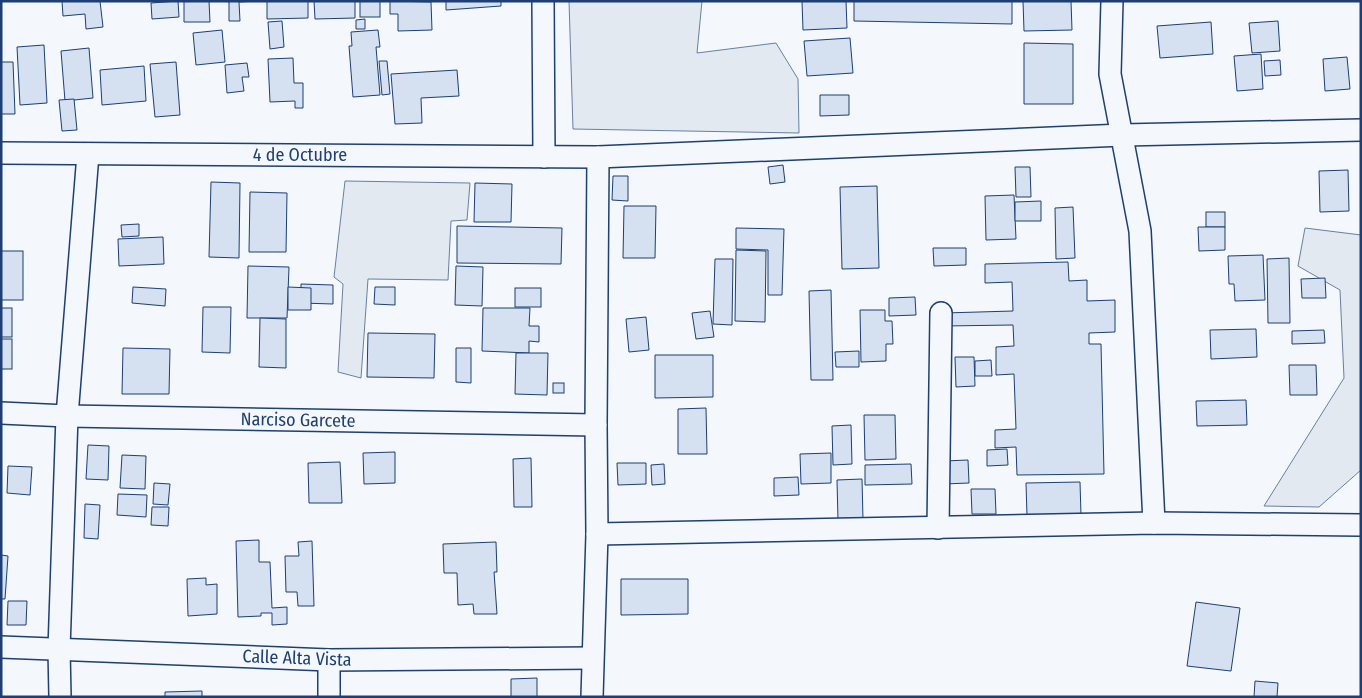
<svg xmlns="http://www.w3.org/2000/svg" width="1362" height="698" viewBox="0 0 1362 698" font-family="'Fira Sans Condensed',sans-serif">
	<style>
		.green { fill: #e3e9f0; stroke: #687fa3 }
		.building { fill: #d5e0f0; stroke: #1d3f73 }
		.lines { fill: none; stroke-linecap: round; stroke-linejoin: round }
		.street-casing { stroke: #1d3f73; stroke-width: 24 }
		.street { stroke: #f4f7fb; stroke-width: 21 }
		.labels { text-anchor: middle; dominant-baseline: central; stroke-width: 4; stroke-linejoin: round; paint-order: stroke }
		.street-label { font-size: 18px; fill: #1d3f73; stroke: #f4f7fb }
	</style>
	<rect width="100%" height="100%" fill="#f4f7fb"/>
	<!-- green -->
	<g class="green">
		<polygon points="569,1 702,1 697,53 776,43 798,79 799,133 573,129"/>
		<polygon points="345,181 470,183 467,220 451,221 448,280 368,279 361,378 338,372 343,284 334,277"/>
		<polygon points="1305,228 1361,235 1361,470 1319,507 1264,506 1344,378 1340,290 1298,266"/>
	</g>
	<!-- building -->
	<g class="building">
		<polygon points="62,1 100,1 103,27 86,29 85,14 63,16"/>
		<polygon points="178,1 179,17 152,19 151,3"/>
		<polygon points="184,1 209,1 210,22 184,22"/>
		<polygon points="225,1 258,1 239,2 240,21 229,21 229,2"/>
		<polygon points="267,1 308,1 308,18 267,19"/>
		<polygon points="314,1 355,1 355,18 315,19"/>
		<rect x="360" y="1" width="20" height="16"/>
		<polygon points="390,1 431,2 432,30 398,31 398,14 390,14"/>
		<polygon points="446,1 501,1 501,6 446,10"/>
		<polygon points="802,1 846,1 847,28 803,30"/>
		<polygon points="854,1 1012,1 1012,24 854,21"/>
		<polygon points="1023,1 1071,1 1072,30 1024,31"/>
		<polygon points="365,19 365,29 356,29 356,20"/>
		<polygon points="282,21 284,47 270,49 268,22"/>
		<polygon points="1278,21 1280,51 1252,53 1249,23"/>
		<polygon points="1211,22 1213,54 1160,58 1157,26"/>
		<polygon points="222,30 225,62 196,65 193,33"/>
		<polygon points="378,30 380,47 376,47 380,95 353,97 349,46 352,46 351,32"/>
		<polygon points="850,38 853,73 807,76 804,41"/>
		<polygon points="1024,43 1073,44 1073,104 1024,104"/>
		<polygon points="44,45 47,103 20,105 17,47"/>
		<polygon points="89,48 93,98 65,101 61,51"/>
		<polygon points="1261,54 1263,89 1237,91 1234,56"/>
		<polygon points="1347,57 1350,89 1325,91 1323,59"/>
		<polygon points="293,58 294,83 303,83 303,108 295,108 295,101 270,102 268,59"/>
		<polygon points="1280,60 1281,75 1265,76 1264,61"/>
		<polygon points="379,61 387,61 390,94 382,95"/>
		<polygon points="1,62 13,62 15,114 1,114"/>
		<polygon points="176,62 180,115 155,117 150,64"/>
		<polygon points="247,63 249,77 242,77 244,91 227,93 225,65"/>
		<polygon points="144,66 146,101 102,105 100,70"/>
		<polygon points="457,70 459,96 421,98 422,123 395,124 391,74"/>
		<polygon points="820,95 849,95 849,115 820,116"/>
		<polygon points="74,99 77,130 62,131 59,100"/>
		<polygon points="783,165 785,182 770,184 768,167"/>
		<polygon points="1015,167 1030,167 1031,197 1016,197"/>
		<polygon points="1348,170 1349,211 1320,212 1319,171"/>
		<polygon points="613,176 628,176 628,201 612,200"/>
		<polygon points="211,182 240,183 239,258 209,257"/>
		<polygon points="475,183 512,184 511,222 474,222"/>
		<polygon points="877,186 879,268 842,269 840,187"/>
		<polygon points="250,192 287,193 286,252 249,252"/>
		<polygon points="1014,195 1016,239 986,240 985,196"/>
		<polygon points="1041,201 1041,221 1015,221 1015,202"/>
		<polygon points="624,206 656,206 655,258 623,258"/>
		<polygon points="1073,207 1075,258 1056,259 1055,208"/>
		<rect x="1206" y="212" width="19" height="15"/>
		<polygon points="139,224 139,236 122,237 121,225"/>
		<polygon points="457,226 562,228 561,264 457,263"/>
		<polygon points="1198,227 1225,227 1225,250 1199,251"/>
		<polygon points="736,228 784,229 782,295 768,295 768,250 736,249"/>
		<polygon points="163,237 164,264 119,266 118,239"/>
		<polygon points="933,248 966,248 966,265 934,266"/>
		<polygon points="736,250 766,251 765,322 735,321"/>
		<rect x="1" y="251" width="22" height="49"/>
		<polygon points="1263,255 1265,300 1235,301 1234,284 1229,284 1228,256"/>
		<polygon points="1289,258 1290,323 1268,323 1267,259"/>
		<polygon points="715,259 733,259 732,325 713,324"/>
		<polygon points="1068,262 1069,281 1087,280 1087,301 1115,300 1115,332 1089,333 1089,344 1101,344 1104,474 1017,475 1016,447 995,448 995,430 1016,429 1014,374 996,375 996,347 1014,346 1013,325 944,326 944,313 1013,311 1012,282 985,283 985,264"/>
		<polygon points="248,266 289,267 287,318 247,318"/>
		<polygon points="456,266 483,267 482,306 455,305"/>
		<polygon points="1325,278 1326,298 1302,298 1301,279"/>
		<polygon points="301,284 333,285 333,304 301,303"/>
		<polygon points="133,287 166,289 165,306 132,303"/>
		<polygon points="288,287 311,288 311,310 288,310"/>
		<polygon points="375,287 395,287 395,305 374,304"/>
		<rect x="515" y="288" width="26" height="19"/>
		<polygon points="831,290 833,380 811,380 809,291"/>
		<polygon points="915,297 916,315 889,316 889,298"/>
		<polygon points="203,307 231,307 230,353 202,352"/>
		<rect x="1" y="308" width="11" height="29"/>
		<polygon points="483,308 530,308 529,326 539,326 539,342 529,341 529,353 482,351"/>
		<polygon points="860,310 885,310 885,321 892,321 893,344 886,344 886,361 861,362"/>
		<polygon points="710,311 714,337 696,339 692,313"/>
		<polygon points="646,317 649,350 629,352 626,319"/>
		<polygon points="260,318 286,319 286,368 259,367"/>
		<polygon points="1256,329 1257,357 1211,359 1210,330"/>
		<polygon points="1324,330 1325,343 1292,344 1292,331"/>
		<polygon points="368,333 435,334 434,378 367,377"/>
		<rect x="1" y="339" width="11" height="30"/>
		<polygon points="123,348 170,349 169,394 122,394"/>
		<polygon points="456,348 471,348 471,383 456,382"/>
		<polygon points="859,351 859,367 836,367 835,352"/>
		<polygon points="516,353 548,353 547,395 515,394"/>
		<polygon points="655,355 713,355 713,397 655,398"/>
		<polygon points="955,357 974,357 975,386 956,387"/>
		<polygon points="991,360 992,376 975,376 975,361"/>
		<polygon points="1289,365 1316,365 1317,395 1290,395"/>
		<rect x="553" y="383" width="11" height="10"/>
		<polygon points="1246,400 1247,425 1197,426 1196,401"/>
		<polygon points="706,408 707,454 678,454 678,409"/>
		<polygon points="864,415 895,415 896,459 865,460"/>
		<polygon points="851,425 852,464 833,465 832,426"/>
		<polygon points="88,445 109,446 108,480 86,479"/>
		<polygon points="1007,449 1008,465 987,466 987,450"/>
		<polygon points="395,452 395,483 364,484 363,453"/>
		<polygon points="831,453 831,483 801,484 800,454"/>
		<polygon points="122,455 146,456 145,489 120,488"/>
		<polygon points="531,458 532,507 514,507 513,459"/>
		<polygon points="968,460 969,483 944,484 944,461"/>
		<polygon points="340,462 342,503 309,503 308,463"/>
		<polygon points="617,463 646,463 646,484 618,485"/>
		<polygon points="664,464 665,484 652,485 651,465"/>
		<polygon points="911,464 912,484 865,485 865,465"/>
		<polygon points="8,466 32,467 30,495 7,493"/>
		<polygon points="798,477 799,495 774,496 774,478"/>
		<polygon points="862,479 863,519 838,520 837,480"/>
		<polygon points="1080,482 1081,515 1027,516 1026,483"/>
		<polygon points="154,483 170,484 168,505 153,504"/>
		<polygon points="971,489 995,489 996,514 972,514"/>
		<polygon points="118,494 147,495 146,517 117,515"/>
		<polygon points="85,504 100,505 98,539 84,538"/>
		<polygon points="152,507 169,507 168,526 151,525"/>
		<polygon points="259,540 259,562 270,562 272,608 287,607 287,624 272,625 272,613 261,613 261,616 238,617 236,541"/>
		<polygon points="312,541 314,606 298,606 297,592 286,592 285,556 299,556 298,542"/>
		<polygon points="496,542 497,572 494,572 497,614 474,614 473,604 458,605 457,573 444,573 443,544"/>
		<polygon points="1,555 8,556 5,599 1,599"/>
		<polygon points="206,578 206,585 217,584 217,614 188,616 187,579"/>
		<polygon points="621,579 688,579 688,614 621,615"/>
		<polygon points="8,601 27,601 26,625 7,625"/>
		<polygon points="1196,602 1240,608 1231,671 1187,666"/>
		<polygon points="537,678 537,697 511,697 511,679"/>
		<polygon points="1255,681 1278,683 1277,697 1254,697"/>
		<polygon points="202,691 202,697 165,697 165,692"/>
	</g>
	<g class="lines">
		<!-- street casing -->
		<g class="street-casing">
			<g id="street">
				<polyline points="543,1 544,157"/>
				<polyline points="1112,1 1110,74 1140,231 1154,523"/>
				<polyline points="1,153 598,157 1123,135 1361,130"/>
				<polyline points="1,413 67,416 596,425"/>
				<polyline points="938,528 941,313"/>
				<polyline points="597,534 1154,523 1361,525"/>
				<polyline points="1,647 329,660 592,658"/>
				<polyline points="329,660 329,697"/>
				<polyline points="60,697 59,649 67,416 88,154"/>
				<polyline points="592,697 597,534 596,425 598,157"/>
			</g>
		</g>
		<!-- street -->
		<use href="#street" class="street"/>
	</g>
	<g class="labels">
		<!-- street labels -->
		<g class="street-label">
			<text x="300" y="155">4 de Octubre</text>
			<text transform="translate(298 420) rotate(1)">Narciso Garcete</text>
			<text transform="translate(297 658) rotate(2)">Calle Alta Vista</text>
		</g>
	</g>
	<!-- border -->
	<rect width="1362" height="698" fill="none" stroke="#1d3f73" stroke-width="5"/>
</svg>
